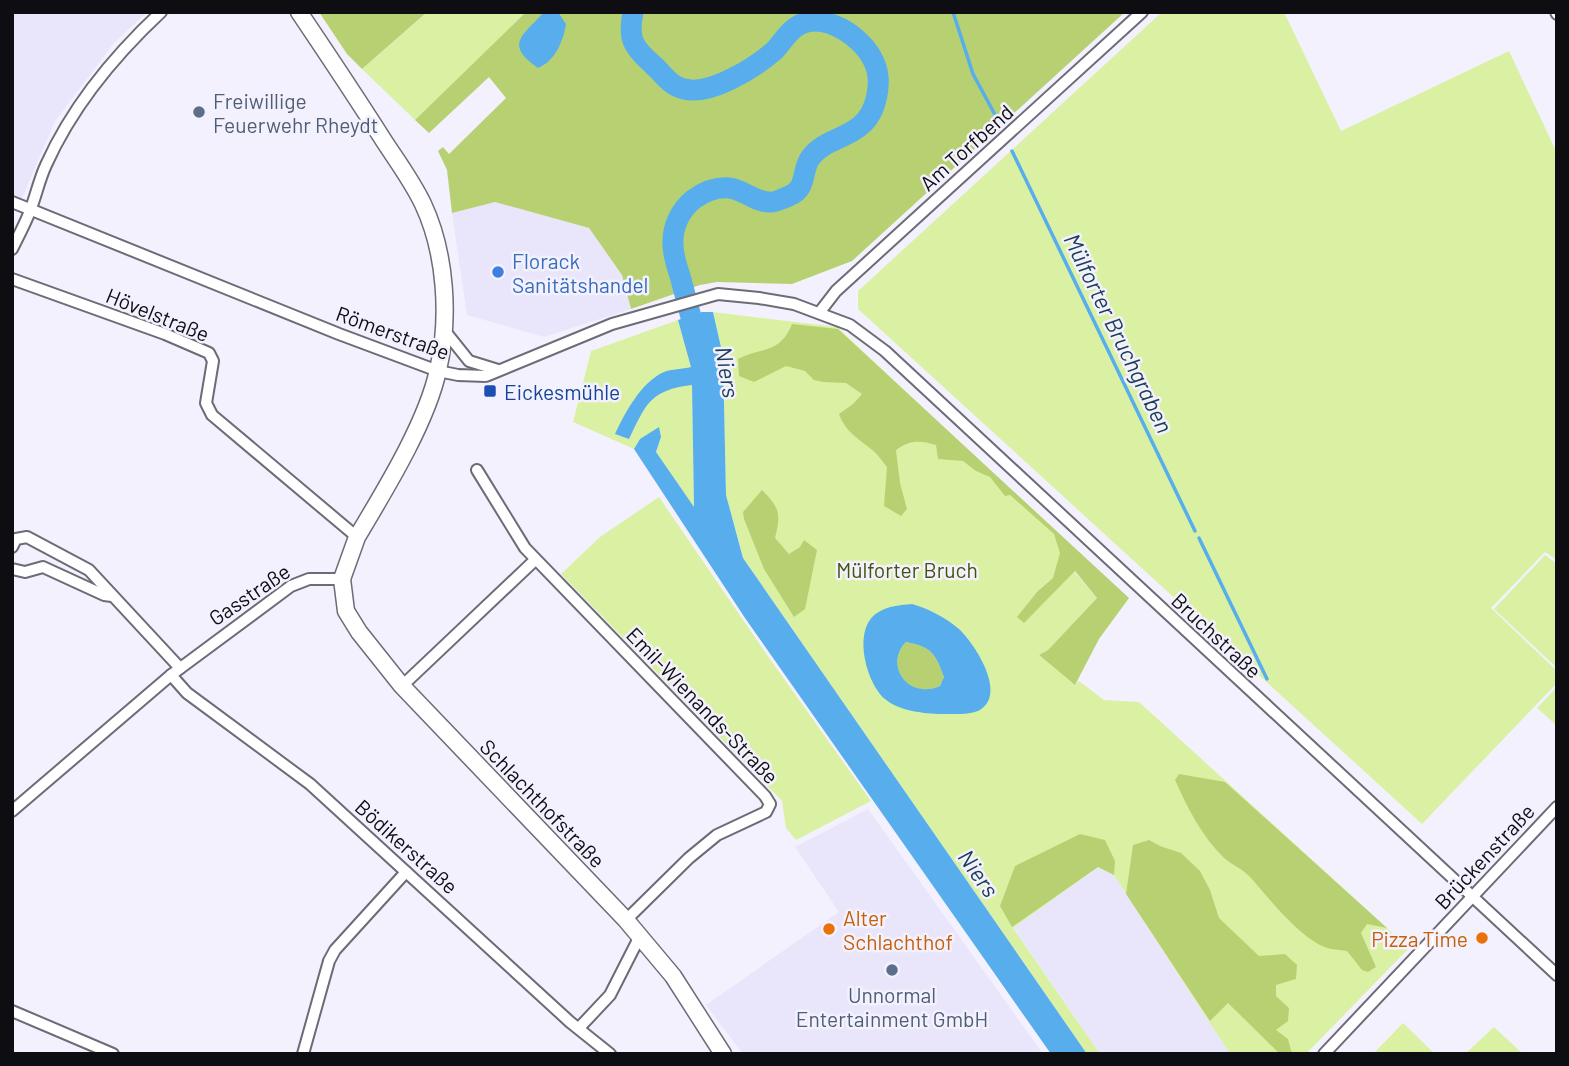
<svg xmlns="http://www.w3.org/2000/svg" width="1569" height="1066" viewBox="0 0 1569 1066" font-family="Barlow,sans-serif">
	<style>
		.built { fill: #e9e5fa }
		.industrial { fill: #e9e6fc }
		.green { fill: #daf1a4 }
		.forest { fill: #b7d172 }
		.water { fill: #58aded; fill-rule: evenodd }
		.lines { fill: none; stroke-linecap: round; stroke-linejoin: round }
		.stream { stroke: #58aded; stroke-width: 3.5 }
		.river { stroke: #58aded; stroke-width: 21 }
		.street-casing { stroke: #6d6b76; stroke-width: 14 }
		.secondary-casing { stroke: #6d6b76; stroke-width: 19 }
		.street { stroke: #fff; stroke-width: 10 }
		.secondary { stroke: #fff; stroke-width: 16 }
		.service-dot { fill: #5c6f8a; stroke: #f4f1fe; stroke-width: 2.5 }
		.shop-dot { fill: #3f7fe0; stroke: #f4f1fe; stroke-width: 2.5 }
		.transit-dot { fill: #1a4fb4; stroke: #f4f1fe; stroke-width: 2.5 }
		.food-dot { fill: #e8710a; stroke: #f4f1fe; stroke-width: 2.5 }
		.labels { text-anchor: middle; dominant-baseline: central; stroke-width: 5; stroke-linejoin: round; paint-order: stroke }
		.service-label { font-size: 21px; fill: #4e5e75; stroke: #f4f1fe; text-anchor: start }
		.street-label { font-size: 21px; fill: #0e0d11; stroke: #f4f1fe }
		.shop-label { font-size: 21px; fill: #366cbe; stroke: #f4f1fe; text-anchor: start }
		.transit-label { font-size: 21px; fill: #164399; stroke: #f4f1fe; text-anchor: start }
		.park-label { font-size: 21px; fill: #43530d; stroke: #f4f1fe }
		.food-label { font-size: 21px; fill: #c56008; stroke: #f4f1fe; text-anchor: start }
		.water-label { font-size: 23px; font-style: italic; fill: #193d57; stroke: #f4f1fe }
	</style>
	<rect width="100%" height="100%" fill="#f4f1fe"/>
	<!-- built -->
	<g class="built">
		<polygon points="12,12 147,12 114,43 55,121 22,198 12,195"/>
		<polygon points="495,202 589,228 622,275 631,309 544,337 467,315 452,213"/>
		<polygon points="868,809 1043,1054 743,1054 706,1005 839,912 795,847"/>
	</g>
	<!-- industrial -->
	<polygon class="industrial" points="1098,867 1114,875 1230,1054 1100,1054 1013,927"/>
	<!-- green -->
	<g class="green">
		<polygon points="427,12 526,12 415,120 362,69"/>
		<polygon points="1162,12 1284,12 1341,131 1509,51 1557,153 1557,560 1545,552 1491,608 1557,671 1557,683 1422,824 858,309 858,291"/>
		<polygon points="713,312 837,327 1085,559 1074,571 1097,598 1048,650 1039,655 1075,685 1079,681 1104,700 1139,702 1409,948 1306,1054 1230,1054 1114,875 1098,867 1013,928 1100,1054 1087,1054 743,558 726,495 723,356"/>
		<polygon points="678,320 692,367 694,509 656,452 661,437 640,439 634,449 573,422 591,351"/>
		<polygon points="659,497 765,652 871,801 796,840 786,828 782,801 561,574 600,537"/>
		<polygon points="1545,555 1557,564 1557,668 1494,609"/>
		<polygon points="1557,687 1557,726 1537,708"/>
		<polygon points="1403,1023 1435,1054 1373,1054"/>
		<polygon points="1494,1027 1523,1054 1465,1054"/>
	</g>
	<!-- forest -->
	<g class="forest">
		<polygon points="319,12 427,12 362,69 347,54"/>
		<polygon points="526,12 1125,12 852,261 792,284 717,282 700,285 631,309 622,275 589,228 495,202 452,213 447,170 438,151 443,147 449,154 506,98 489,77 429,133 415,120"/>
		<path d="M792 324 838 329 1129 598 1099 639 1075 685 1039 655 1048 650 1097 598 1075 571 1024 623 1017 617 1037 592 1053 578 1060 553 1054 534 1010 495 1005 496 990 477 976 471 963 461 938 459 936 445C919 440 910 440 896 450L900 483 907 509 901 516 884 506 887 467C882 461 877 453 871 449 857 438 845 431 839 414L853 404 862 394 846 383 823 382 814 380 805 371 786 366 754 382 739 376 738 359C762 347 780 354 792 324Z"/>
		<path d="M762 490C780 508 781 514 775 538L789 554 800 547 804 540 817 550 805 609 794 617 764 569 744 519 743 512Z"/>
		<path d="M906 642C932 647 935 653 944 677L940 686C907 700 884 665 906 642Z"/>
		<path d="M1179 774 1225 782 1387 928 1367 924 1361 933 1376 967 1368 972 1362 970 1347 951C1342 950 1336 950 1331 949 1303 943 1269 898 1250 877 1243 869 1232 865 1224 858 1201 835 1188 809 1175 780Z"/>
		<polygon points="1080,834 1105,840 1115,861 1114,875 1098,867 1012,927 1000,906 1015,866"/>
		<polygon points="1149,840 1160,846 1181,853 1200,871 1210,890 1219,918 1259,956 1285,954 1297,965 1296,979 1276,985 1276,996 1289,1008 1288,1021 1276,1030 1288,1039 1292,1054 1280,1054 1228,1003 1210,1021 1126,894 1133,845"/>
	</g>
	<!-- water -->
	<g class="water">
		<path d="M558 12 566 24C563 42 555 61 538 68 503 44 524 35 543 13Z"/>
		<path d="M702 312H713L723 356 726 495 743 558 1087 1054H1051L745 618 634 449 640 439 659 427 661 437 656 452 694 507 692 385C650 390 646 404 629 439L615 434C625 413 641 382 664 372 671 369 683 369 691 367L678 320Z"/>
		<path d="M912 604C929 609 945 617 959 629 975 644 1009 696 978 711 968 715 956 714 946 714 928 714 900 712 885 699 866 683 852 629 877 613 887 606 901 605 912 604ZM906 642C932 647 935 653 944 677L940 686C907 700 884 664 906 642Z"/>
	</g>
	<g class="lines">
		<!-- stream -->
		<g class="stream">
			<polyline points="953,12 973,74 1000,124"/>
			<polyline points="1012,151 1195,531"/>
			<polyline points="1199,538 1267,679"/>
		</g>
		<!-- river -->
		<path class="river" d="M633 12C628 38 632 46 651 63 662 72 669 86 684 89 710 96 754 68 774 51 781 44 787 33 796 27 823 9 863 37 874 62 883 81 877 113 860 126 845 139 824 140 811 157 801 169 808 189 789 196 784 198 774 203 769 202 755 202 742 189 729 188 716 187 704 192 694 199 680 210 672 227 673 245 673 255 677 267 680 276 686 299 692 321 698 343"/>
		<!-- street casing -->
		<g class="street-casing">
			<g id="street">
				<polyline points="1556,12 1557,14"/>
				<polyline points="12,202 339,334 438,371 458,375 486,376 612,324 718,294 759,298 794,304 850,325 885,351 1557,975"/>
				<path d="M12 249C18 237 25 224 30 211 36 196 39 180 46 165 72 107 115 55 161 12"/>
				<polyline points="12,279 165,334 209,353 213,361 206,403 212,415 357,537"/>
				<polyline points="819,313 836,291 1142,12"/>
				<polyline points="445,331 469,361 498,370"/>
				<polyline points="477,470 525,548 765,796 770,804 766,812 717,835 689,858 626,920"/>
				<polyline points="12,547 16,539 27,537 89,570 180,668"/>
				<polyline points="12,569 25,572 43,567 104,595 112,596"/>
				<polyline points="171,675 187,693 310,784 570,1022 610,1054"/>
				<polyline points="402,686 535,560"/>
				<polyline points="12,811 171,675 291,586 309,579 342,579"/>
				<polyline points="12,1011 113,1054"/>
				<polyline points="579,1028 610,995 640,936"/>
				<polyline points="303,1054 329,961 335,950 406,872"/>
				<polyline points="1324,1054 1557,807"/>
			</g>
		</g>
		<!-- secondary casing -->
		<g class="secondary-casing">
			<path id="secondary" d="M299 12C328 55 356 97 384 141 397 161 412 181 423 204 446 253 450 318 438 370 427 422 385 490 357 537L342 579 346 611 359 632 402 686 626 920 673 976 723 1054"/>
		</g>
		<!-- street -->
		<use href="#street" class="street"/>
		<!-- secondary -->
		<use href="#secondary" class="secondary"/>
	</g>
	<!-- markers -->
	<g class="service-dot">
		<circle cx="199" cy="112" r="7"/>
		<circle cx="892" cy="970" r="7"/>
	</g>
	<circle class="shop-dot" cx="498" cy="272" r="7"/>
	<rect class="transit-dot" x="483" y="384" width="14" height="14" rx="3.5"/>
	<g class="food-dot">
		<circle cx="829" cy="929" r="7"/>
		<circle cx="1482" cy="938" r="7"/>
	</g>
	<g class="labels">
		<!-- service labels -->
		<g class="service-label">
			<text x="213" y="100">Freiwillige<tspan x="213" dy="24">Feuerwehr Rheydt</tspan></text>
			<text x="892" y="994" text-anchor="middle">Unnormal<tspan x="892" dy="24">Entertainment GmbH</tspan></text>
		</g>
		<!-- street labels -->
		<g class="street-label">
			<text transform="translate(966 147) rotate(-42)">Am Torfbend</text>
			<text transform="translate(158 314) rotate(22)">Hövelstraße</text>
			<text transform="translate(393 332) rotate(20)">Römerstraße</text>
			<text transform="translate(249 594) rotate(-34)">Gasstraße</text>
			<text transform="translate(1217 635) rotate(43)">Bruchstraße</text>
			<text transform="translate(703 705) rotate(46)">Emil-Wienands-Straße</text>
			<text transform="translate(543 803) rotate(46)">Schlachthofstraße</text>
			<text transform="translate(407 846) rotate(42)">Bödikerstraße</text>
			<text transform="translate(1484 856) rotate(-47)">Brückenstraße</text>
		</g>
		<!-- shop labels -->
		<g class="shop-label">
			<text x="512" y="260">Florack<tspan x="512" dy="24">Sanitätshandel</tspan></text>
		</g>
		<!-- transit labels -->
		<g class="transit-label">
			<text x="504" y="391">Eickesmühle</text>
		</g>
		<!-- park labels -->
		<g class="park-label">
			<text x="907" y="569">Mülforter Bruch</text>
		</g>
		<!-- food labels -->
		<g class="food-label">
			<text x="843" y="917">Alter<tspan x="843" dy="24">Schlachthof</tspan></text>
			<text x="1468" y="938" text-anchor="end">Pizza Time</text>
		</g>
		<!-- water labels -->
		<g class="water-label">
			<text transform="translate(1119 333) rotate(64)">Mülforter Bruchgraben</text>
			<text transform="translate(728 372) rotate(81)">Niers</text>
			<text transform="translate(979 873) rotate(55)">Niers</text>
		</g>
	</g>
	<!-- border -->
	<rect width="1569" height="1066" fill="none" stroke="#0e0d11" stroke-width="28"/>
</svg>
